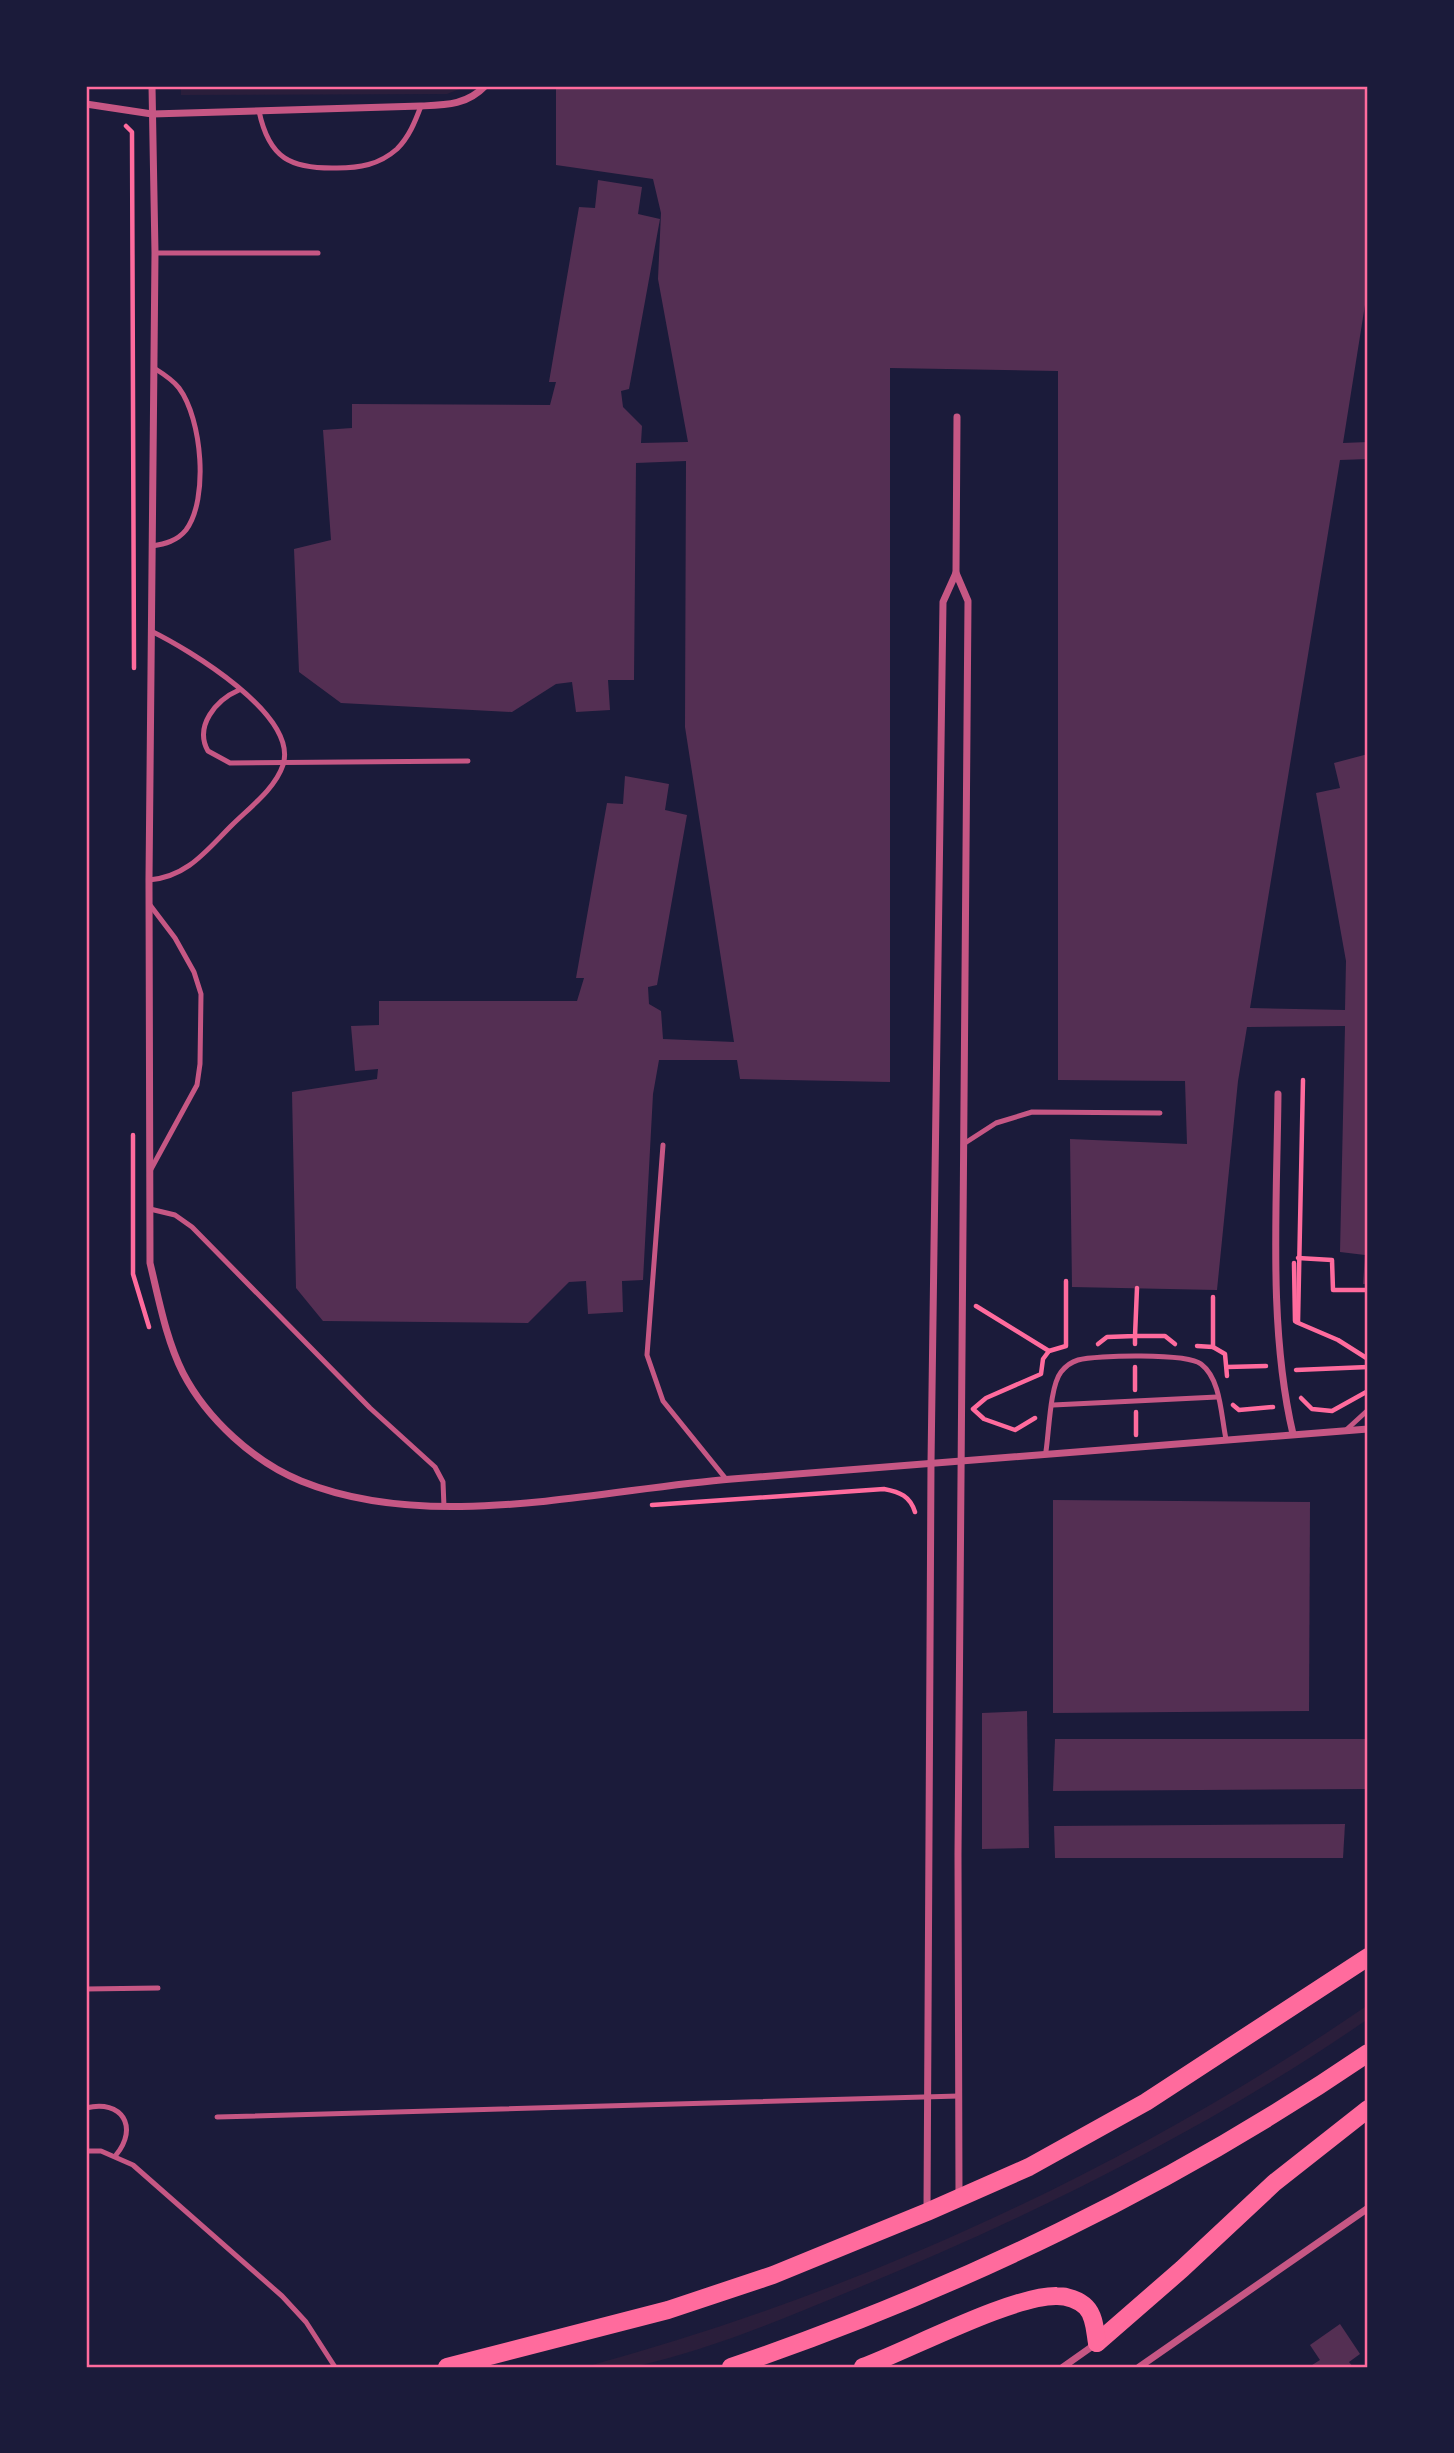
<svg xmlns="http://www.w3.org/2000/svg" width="1454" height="2453" viewBox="0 0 1454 2453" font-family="Manrope,sans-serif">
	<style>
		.green { fill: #2a1e3b }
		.building { fill: #542f53 }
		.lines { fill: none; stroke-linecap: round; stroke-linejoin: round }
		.path { stroke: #ff6b9d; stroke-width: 4.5 }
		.service { stroke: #c65784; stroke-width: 5 }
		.minor { stroke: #c65784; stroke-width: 7 }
		.primary { stroke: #ff6b9d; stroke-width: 18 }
		.neatline { fill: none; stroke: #ff6b9d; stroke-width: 2.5 }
	</style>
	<rect width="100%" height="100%" fill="#1b1b3a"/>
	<!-- green -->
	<g class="green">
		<polygon points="181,86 467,86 447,94 181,95"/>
		<path d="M1368 2005V2019C1205 2131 1026 2219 843 2294 776 2322 705 2351 633 2367 618 2370 600 2367 585 2367 862 2292 1132 2167 1368 2005Z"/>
	</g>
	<!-- building -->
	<g class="building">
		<polygon points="556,86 1368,86 1368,286 1343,443 1368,442 1368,459 1340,460 1250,1008 1345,1010 1346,961 1316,793 1340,788 1334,763 1368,754 1368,1284 1363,1284 1365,1255 1340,1252 1345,1026 1247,1027 1238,1081 1217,1290 1072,1287 1070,1139 1187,1144 1185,1081 1058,1080 1058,371 890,368 890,1082 740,1079 737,1060 659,1060 653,1094 643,1280 622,1281 623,1312 588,1314 586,1281 569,1282 528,1323 323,1321 296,1288 292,1092 377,1079 378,1069 355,1071 351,1026 379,1025 379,1001 577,1001 584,978 576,978 607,803 623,804 625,776 669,784 665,810 687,815 657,985 648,987 649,1004 661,1011 663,1039 734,1042 685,727 686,461 636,463 634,680 608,680 610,710 576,712 572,682 556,684 512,712 341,703 299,672 294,549 331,540 323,430 352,428 352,404 550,405 556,382 549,382 579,207 595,208 598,180 642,187 638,214 660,219 629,389 621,391 623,407 642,426 641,443 688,442 658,279 661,213 653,179 556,165"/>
		<polygon points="1053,1500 1310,1502 1309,1711 1053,1713"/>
		<polygon points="1027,1711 1029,1848 982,1849 982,1713"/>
		<polygon points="1055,1739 1368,1739 1368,1789 1053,1791"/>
		<polygon points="1345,1824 1343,1858 1055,1858 1054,1826"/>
		<polygon points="1340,2324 1360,2354 1349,2362 1353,2367 1309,2367 1320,2360 1310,2345"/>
	</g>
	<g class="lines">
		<!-- path -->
		<g class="path">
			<polyline points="126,126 132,132 134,668"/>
			<polyline points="133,1135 133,1274 149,1327"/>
			<polyline points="1298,1258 1332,1260 1333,1290 1368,1290"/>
			<polyline points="1294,1263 1295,1321"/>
			<polyline points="976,1306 1049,1351 1043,1359 1041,1374 986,1398 973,1409 984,1419 1015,1430 1035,1418"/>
			<polyline points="1296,1322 1338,1340 1368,1359"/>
			<polyline points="1298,1322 1303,1080"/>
			<polyline points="1098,1344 1107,1337 1135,1336 1137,1288"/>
			<polyline points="1135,1344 1135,1336 1165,1336 1175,1344"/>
			<polyline points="1197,1346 1213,1347 1213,1297"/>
			<polyline points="1213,1347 1225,1354 1227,1376"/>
			<polyline points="1049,1351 1066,1346 1066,1281"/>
			<polyline points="1135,1367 1135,1390"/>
			<polyline points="1227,1367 1266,1366"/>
			<polyline points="1296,1370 1368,1367"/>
			<polyline points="1301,1398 1312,1409 1332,1411 1368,1391"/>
			<polyline points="1233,1405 1239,1410 1273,1407"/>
			<polyline points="1136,1412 1136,1435"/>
			<path d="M652 1505 884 1489C900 1492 910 1496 915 1512"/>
		</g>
		<!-- service -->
		<g class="service">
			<path d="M259 111C269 159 291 169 337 168 359 168 379 165 397 149 409 137 415 122 421 106"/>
			<polyline points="155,253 318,253"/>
			<path d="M152 546C165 544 177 541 186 530 209 499 202 419 179 388 173 380 162 373 154 368"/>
			<path d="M239 690C216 700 194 726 208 751L230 763 468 761"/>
			<path d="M149 880C187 877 206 851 231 826 249 808 275 789 283 765 299 715 188 649 151 631"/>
			<polyline points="150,905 175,938 194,972 201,994 200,1064 197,1085 150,1171"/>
			<polyline points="965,1143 996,1123 1032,1112 1160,1113"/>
			<polyline points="663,1145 647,1355 663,1401 726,1479"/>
			<polyline points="150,1209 175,1215 192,1227 370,1408 435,1467 443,1482 444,1507"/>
			<polyline points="1053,1405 1217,1397"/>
			<polyline points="1345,1431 1368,1410"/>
			<path d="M1046 1451C1049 1432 1050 1386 1061 1372 1065 1367 1071 1362 1078 1360 1096 1355 1187 1353 1201 1364 1221 1379 1221 1416 1226 1439"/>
			<polyline points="86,1989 158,1988"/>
			<path d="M86 2108C122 2099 139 2127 116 2155"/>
			<polyline points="217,2117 959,2096"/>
			<polyline points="86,2151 101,2151 133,2165 282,2296 306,2322 335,2367"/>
		</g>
		<!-- minor -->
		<g class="minor">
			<path d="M152 86 155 253 149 880 150 1263C159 1300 166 1339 183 1373 207 1419 254 1462 301 1481 431 1534 596 1490 732 1479 944 1461 1156 1444 1368 1429"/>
			<path d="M86 104 152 114 421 106C446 105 467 105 485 86"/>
			<polyline points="956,573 968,601 958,1854 959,2197"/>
			<path d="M1278 1094C1277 1204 1268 1328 1293 1434"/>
			<polyline points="927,2209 931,1463 943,602 956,573 957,417"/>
			<polyline points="1063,2367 1097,2343"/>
			<polyline points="1139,2367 1368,2208"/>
		</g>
		<!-- primary -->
		<g class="primary">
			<polyline points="1097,2343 1182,2269 1274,2183 1368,2109"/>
			<polyline points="447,2367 668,2310 773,2275 927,2212 1029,2167 1146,2102 1368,1957"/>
			<path d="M731 2367C954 2291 1173 2186 1368 2053"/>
			<path d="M863 2367C909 2350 1013 2295 1057 2296 1067 2296 1079 2300 1086 2307 1095 2316 1095 2332 1097 2343"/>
		</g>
	</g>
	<!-- border -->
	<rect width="1454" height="2453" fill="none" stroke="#1b1b3a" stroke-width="175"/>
	<rect x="88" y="88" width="1278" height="2278" class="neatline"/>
</svg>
